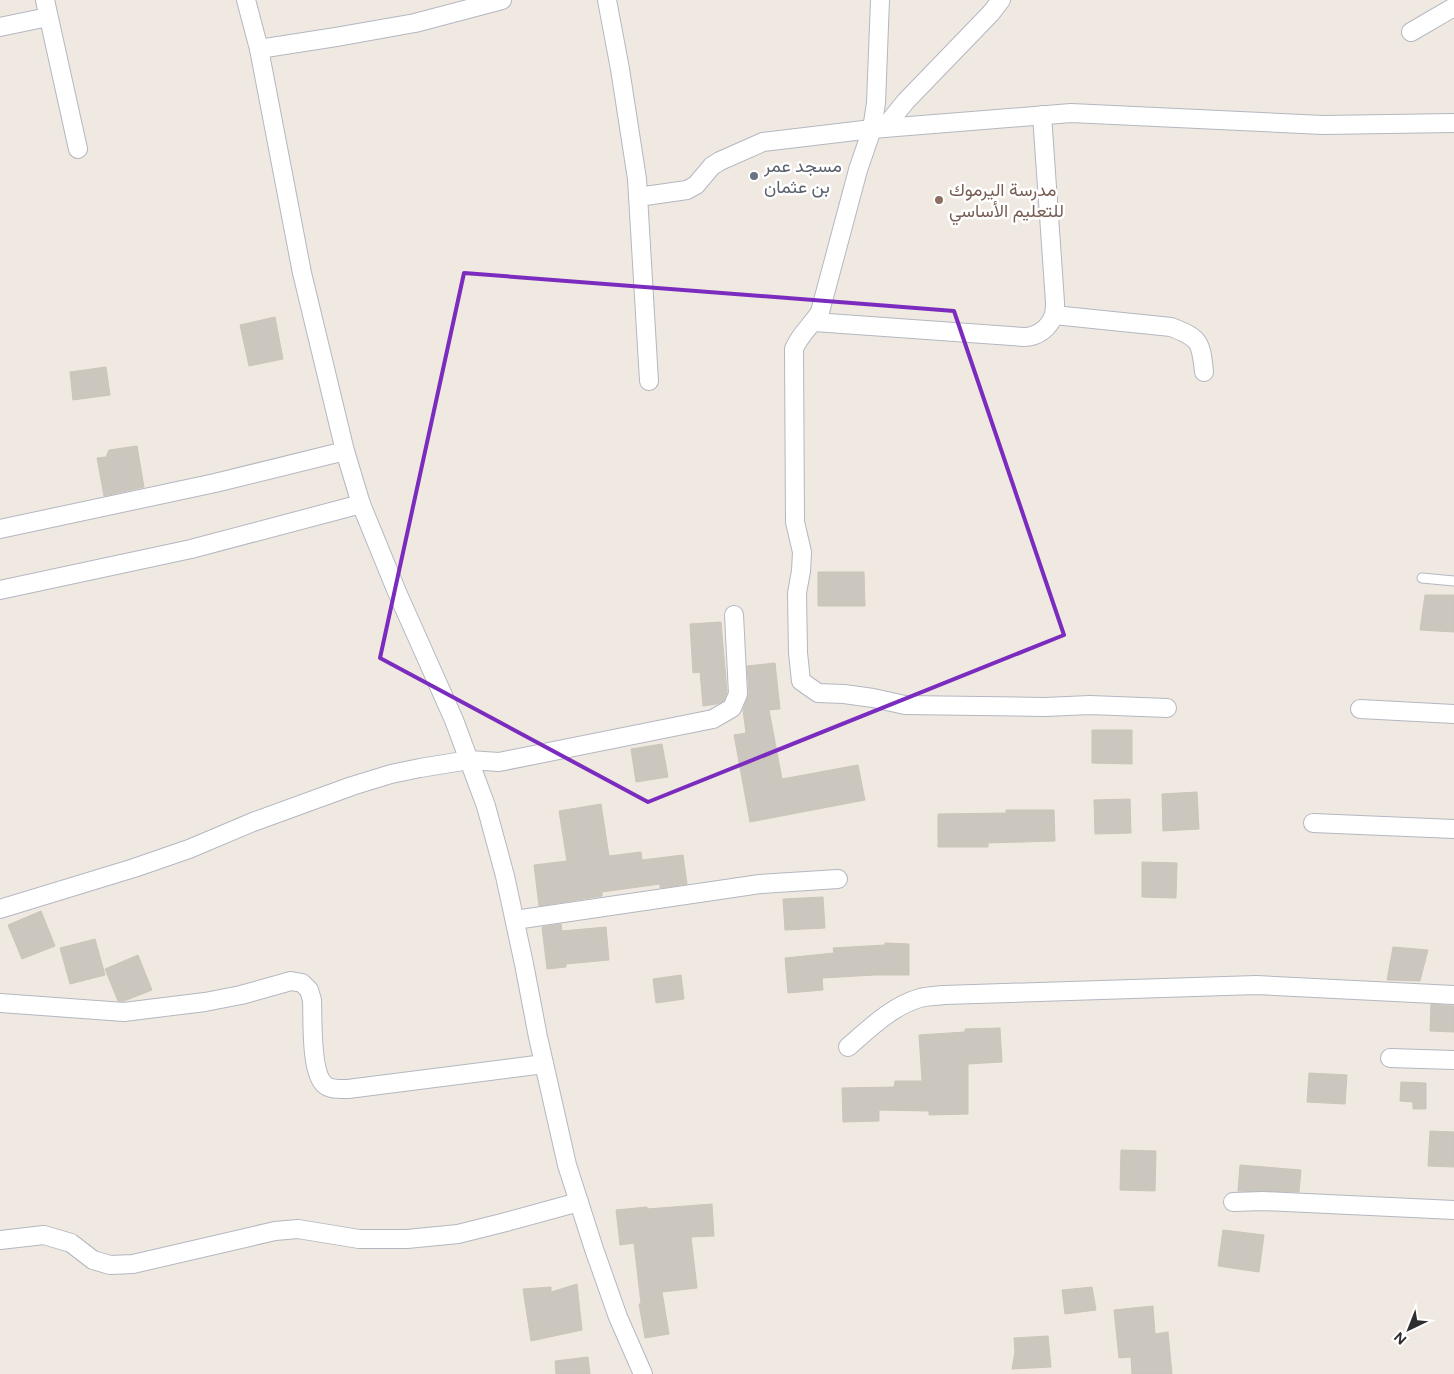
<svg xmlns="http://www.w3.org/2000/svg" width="1454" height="1374" viewBox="0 0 1454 1374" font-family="Figtree,Vazirmatn,sans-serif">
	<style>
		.building { fill: #cbc7bf; stroke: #cbc5ba }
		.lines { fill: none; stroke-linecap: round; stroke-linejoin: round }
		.service-casing { stroke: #b4b7c1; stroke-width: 11 }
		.minor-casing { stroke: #b4b7c1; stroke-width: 20 }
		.service { stroke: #fff; stroke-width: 9 }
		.minor { stroke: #fff; stroke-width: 18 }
		.marked { fill: none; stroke: #7b2cbf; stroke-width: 4; stroke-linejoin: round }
		.worship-dot { fill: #6b7280; stroke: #fff; stroke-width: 2 }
		.education-dot { fill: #8d6e63; stroke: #fff; stroke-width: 2 }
		.labels { text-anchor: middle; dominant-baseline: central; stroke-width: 5; stroke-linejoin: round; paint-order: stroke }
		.worship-label { font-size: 18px; fill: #5b616d; stroke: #fff; text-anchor: start }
		.education-label { font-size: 18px; fill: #785e54; stroke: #fff; text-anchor: start }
	</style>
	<rect width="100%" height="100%" fill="#efe9e1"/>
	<!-- building -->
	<g class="building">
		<polygon points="275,317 283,359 249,366 240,325"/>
		<polygon points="106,367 110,395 73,400 70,372"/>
		<polygon points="137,446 144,487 104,496 97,458 106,457 109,450"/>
		<polygon points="818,572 864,572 865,606 818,606"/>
		<polygon points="1425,595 1454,595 1454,632 1420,630"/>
		<polygon points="721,622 727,692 724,701 717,704 703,706 700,672 693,673 690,624"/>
		<polygon points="775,663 780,709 769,710 782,779 858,765 865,800 750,822 734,735 746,733 743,710 749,694 747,666"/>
		<polygon points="1092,730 1132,730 1132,764 1092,763"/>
		<polygon points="662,744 668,777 636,782 631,749"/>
		<polygon points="1197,792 1199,829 1163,831 1162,794"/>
		<polygon points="1130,799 1131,833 1095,834 1094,800"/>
		<polygon points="601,804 609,856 641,852 642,860 683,855 687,884 660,888 660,884 602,892 602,896 539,906 534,865 567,861 559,811"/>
		<polygon points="1006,810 1054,810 1055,841 988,843 988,847 938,847 938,814 1006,813"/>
		<polygon points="1142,862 1177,863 1176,898 1142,897"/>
		<polygon points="823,897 825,928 785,930 783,899"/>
		<polygon points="41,911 55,946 22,959 8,925"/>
		<polygon points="561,924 562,931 606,927 609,960 566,964 566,967 547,969 542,927"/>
		<polygon points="95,939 105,975 70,984 60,948"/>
		<polygon points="885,943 909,944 909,975 875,975 822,978 823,990 788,993 785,958 834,953 833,948 885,945"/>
		<polygon points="1393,947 1428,950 1420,981 1387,980"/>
		<polygon points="138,955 152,990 124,1001 118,1001 105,969"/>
		<polygon points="681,975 684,999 656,1003 653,979"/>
		<polygon points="1431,1004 1454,1006 1454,1032 1430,1031"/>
		<polygon points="1000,1028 1002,1062 968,1064 968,1114 929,1115 929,1111 879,1110 879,1121 843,1122 842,1088 894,1087 895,1081 922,1081 919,1035 965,1032 965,1029"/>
		<polygon points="1309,1073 1347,1075 1345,1104 1307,1102"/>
		<polygon points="1401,1082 1426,1083 1426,1109 1413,1109 1413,1102 1400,1101"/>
		<polygon points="1430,1131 1454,1132 1454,1167 1428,1166"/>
		<polygon points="1121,1150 1156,1151 1155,1191 1120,1190"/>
		<polygon points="1240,1165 1301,1170 1299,1192 1238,1191"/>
		<polygon points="712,1204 714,1236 691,1237 697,1288 662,1292 669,1334 645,1338 639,1304 641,1304 634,1243 620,1245 616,1210 647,1207 647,1209"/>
		<polygon points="1223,1230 1264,1235 1259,1272 1218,1266"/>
		<polygon points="577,1284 582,1330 531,1341 523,1289 551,1287 551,1292"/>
		<polygon points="1092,1287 1096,1310 1065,1314 1062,1290"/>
		<polygon points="1153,1306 1155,1334 1168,1332 1172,1374 1132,1374 1131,1357 1119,1358 1114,1310"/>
		<polygon points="1048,1336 1051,1367 1012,1369 1015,1352 1014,1338"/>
		<polygon points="588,1357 590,1374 556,1374 555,1361"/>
	</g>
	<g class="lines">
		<!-- service casing -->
		<g class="service-casing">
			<polyline id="service" points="1422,578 1454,581"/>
		</g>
		<!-- minor casing -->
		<g class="minor-casing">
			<g id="minor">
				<polyline points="45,0 78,149"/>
				<polyline points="246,0 259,49 302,273 345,451 361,504 397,592 454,720 486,806 505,876 524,964 538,1037 567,1165 594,1249 618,1317 643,1374"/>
				<polyline points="607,0 620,69 637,179 649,381"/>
				<path d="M880 0 876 103 872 129 858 170 820 312C812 325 800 334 794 349L795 522 802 552 801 571 797 593 798 653 801 681 818 693 844 694 873 698 905 705 1045 707 1090 705 1167 708"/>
				<polyline points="0,27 48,17"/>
				<polyline points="1411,32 1454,7"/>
				<polyline points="259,49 336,37 415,23 502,0"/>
				<polyline points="884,128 906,101 991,13 1001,0"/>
				<polyline points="638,197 687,190 696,185 712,166 720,161 763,142 872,129 1071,113 1323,125 1454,123"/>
				<path d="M1054 315 1171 327C1200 338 1201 342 1204 372"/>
				<path d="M814 322 1024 337C1037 337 1050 328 1054 314 1055 310 1055 305 1055 302L1042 115"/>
				<polyline points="0,529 215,483 345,451"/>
				<polyline points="0,590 191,549 361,504"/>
				<polyline points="1360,709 1454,714"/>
				<polyline points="1313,823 1454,829"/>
				<polyline points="0,909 134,868 189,849 253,822 352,786 391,774 420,768 469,760 499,762 713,719 732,708 738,694 734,615"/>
				<polyline points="515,920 760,884 838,879"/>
				<path d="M0 1003 124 1012 205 1002 241 995 291 981 302 983 309 990 312 1000C313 1019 310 1073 325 1085 331 1090 341 1089 348 1089L544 1064"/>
				<path d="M848 1047C870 1028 892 1006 920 998 927 996 936 996 944 995L1256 985 1454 995"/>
				<polyline points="1390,1058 1454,1060"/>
				<polyline points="1233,1202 1263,1201 1454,1210"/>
				<polyline points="0,1240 44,1235 71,1243 93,1260 110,1265 133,1264 275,1231 298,1229 359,1239 407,1239 458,1234 502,1223 579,1202"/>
			</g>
		</g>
		<!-- service -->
		<use href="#service" class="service"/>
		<!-- minor -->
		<use href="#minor" class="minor"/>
	</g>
	<!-- marked area -->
	<path class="marked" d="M464 273 954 311 1064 635 648 802 380 658Z"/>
	<!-- markers -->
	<circle class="worship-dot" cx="754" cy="176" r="5"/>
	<circle class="education-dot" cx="939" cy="200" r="5"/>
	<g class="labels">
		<!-- worship labels -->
		<g class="worship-label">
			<text x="764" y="166">مسجد عمر<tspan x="764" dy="21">بن عثمان</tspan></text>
		</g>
		<!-- education labels -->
		<g class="education-label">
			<text x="949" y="190">مدرسة اليرموك<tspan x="949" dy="21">للتعليم الأساسي</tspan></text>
		</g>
	</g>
	<!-- north arrow -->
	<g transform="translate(1409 1329) rotate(223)" stroke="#ffffff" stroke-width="4" paint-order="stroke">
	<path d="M0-4L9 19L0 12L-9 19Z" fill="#2e2e2e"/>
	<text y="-8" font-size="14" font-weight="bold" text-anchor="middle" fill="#2e2e2e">N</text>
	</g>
</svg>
